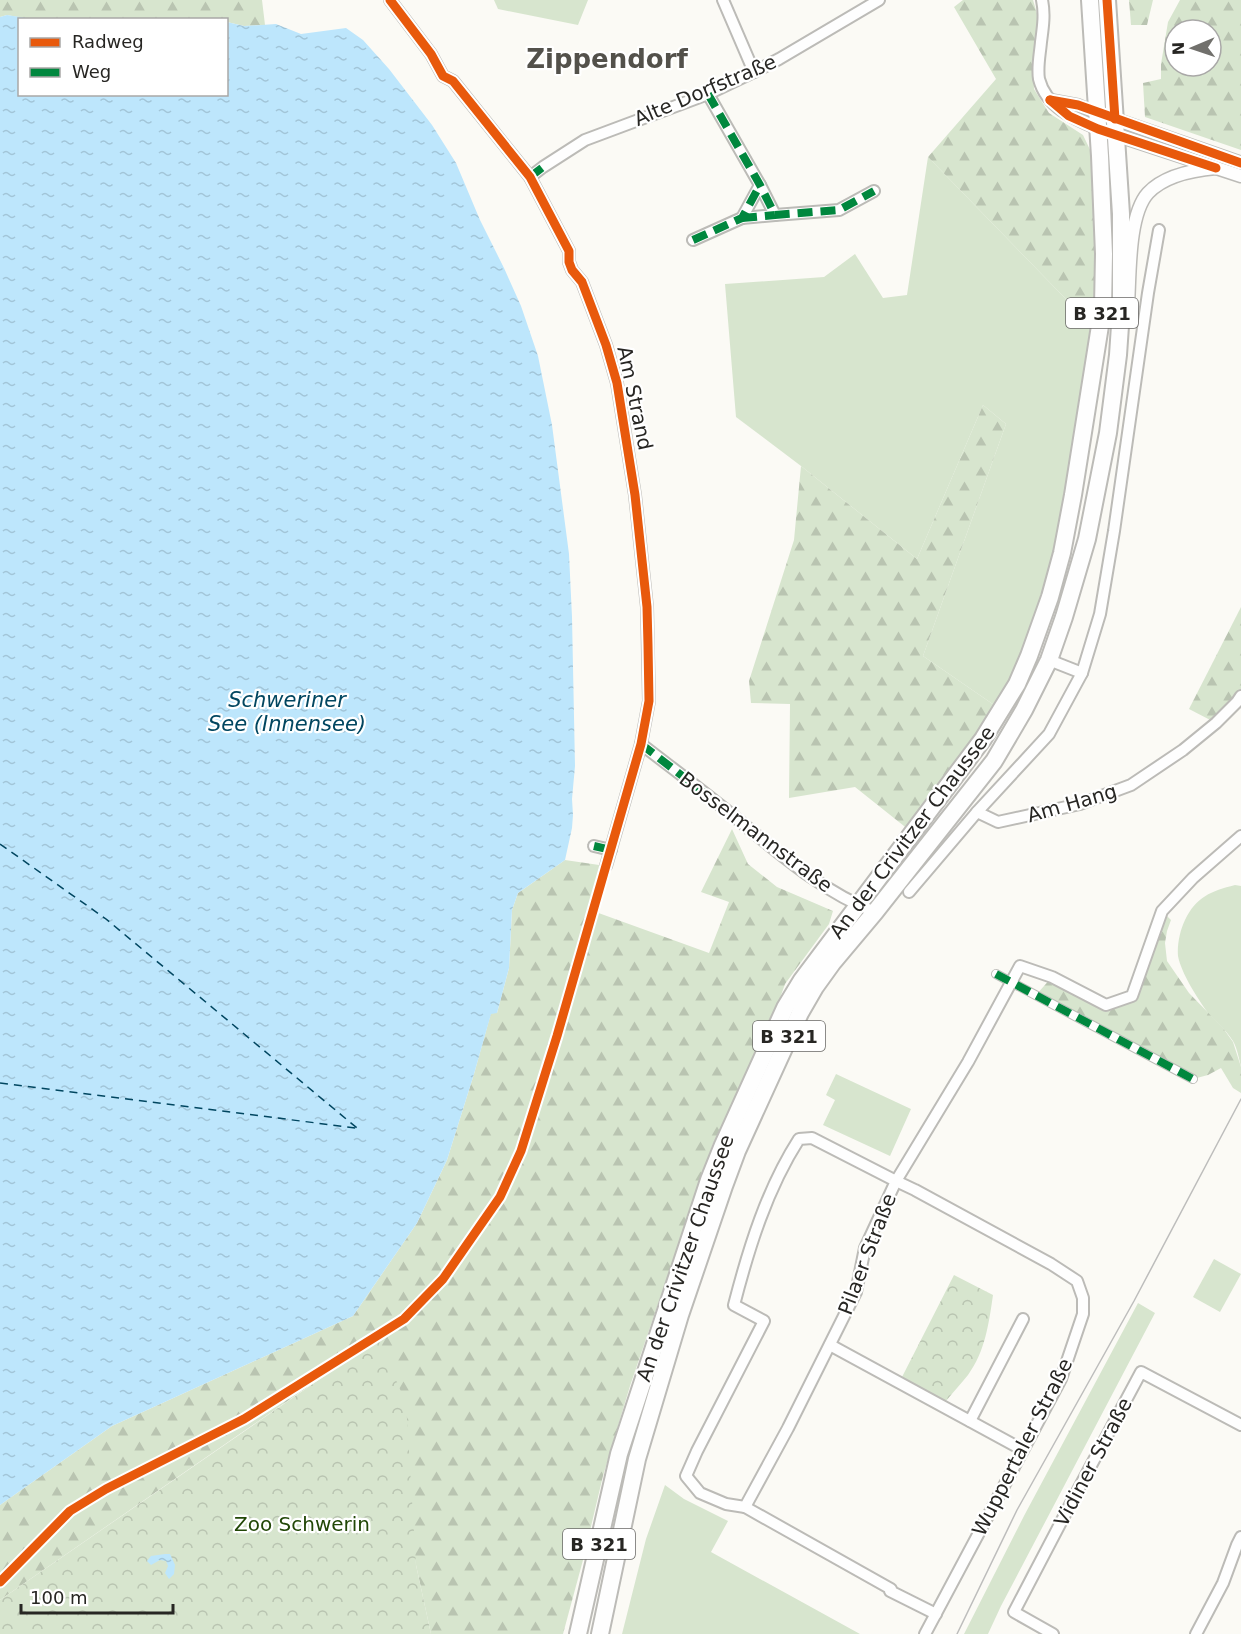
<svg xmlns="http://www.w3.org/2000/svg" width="1241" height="1634" viewBox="0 0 1241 1634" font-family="'DejaVu Sans',sans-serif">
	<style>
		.grass { fill: #d7e5ce }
		.forest { fill: url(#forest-firs); fill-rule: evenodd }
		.park { fill: url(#park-crowns) }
		.water { fill: url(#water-ripples) }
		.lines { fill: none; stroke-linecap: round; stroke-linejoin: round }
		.ferry { stroke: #014660; stroke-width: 1.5; stroke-dasharray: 8 6; stroke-linecap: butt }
		.pedestrian-casing { stroke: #bcbbb7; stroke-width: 10 }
		.minor-casing { stroke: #bcbbb7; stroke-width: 14 }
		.tertiary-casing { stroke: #bcbbb7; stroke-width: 15 }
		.primary-casing { stroke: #bcbbb7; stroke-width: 20 }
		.pedestrian { stroke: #fefefe; stroke-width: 8 }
		.minor { stroke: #fefefe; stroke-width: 10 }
		.tertiary { stroke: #fefefe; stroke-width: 12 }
		.primary { stroke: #fefefe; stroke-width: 16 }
		.tram { stroke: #bdbdbc; stroke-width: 1.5 }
		.quiet { stroke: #00873e; stroke-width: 8; stroke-dasharray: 15 8; stroke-linecap: butt }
		.cycleway-casing { stroke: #fff; stroke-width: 13 }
		.cycleway { stroke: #e8590c; stroke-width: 9 }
		.labels { text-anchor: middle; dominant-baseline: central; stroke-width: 4.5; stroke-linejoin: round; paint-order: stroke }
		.shield { fill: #fff; stroke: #686765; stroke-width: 1.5 }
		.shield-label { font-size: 18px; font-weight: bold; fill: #272623 }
		.street-label { font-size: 20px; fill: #272623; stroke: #fff }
		.park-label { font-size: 20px; fill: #214706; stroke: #fff }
		.water-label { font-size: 21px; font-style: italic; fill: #014660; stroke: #fff }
		.district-label { font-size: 26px; font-weight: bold; fill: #53514b; stroke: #fff }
	</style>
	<defs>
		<pattern id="forest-firs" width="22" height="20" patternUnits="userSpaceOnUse" patternTransform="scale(1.5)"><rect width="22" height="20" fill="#d7e5ce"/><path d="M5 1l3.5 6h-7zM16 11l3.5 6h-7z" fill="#b9c4b1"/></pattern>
		<pattern id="park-crowns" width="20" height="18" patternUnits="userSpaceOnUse" patternTransform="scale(1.5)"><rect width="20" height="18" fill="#d7e5ce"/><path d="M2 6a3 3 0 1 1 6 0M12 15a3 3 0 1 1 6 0" fill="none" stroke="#b9c4b1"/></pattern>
		<pattern id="water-ripples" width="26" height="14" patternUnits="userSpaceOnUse" patternTransform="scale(1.5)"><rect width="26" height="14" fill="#bde6fc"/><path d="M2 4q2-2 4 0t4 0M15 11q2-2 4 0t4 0" fill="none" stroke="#a2c5d8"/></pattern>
	</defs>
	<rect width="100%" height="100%" fill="#fbfaf5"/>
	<!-- grass -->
	<g class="grass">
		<polygon points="494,0 588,0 578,25 498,9"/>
		<polygon points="928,157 1093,327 1056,552 1024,652 997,707 923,656 1006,424 983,405 917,559 801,466 736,417 725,284 824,277 855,254 883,298 907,295"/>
		<path d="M1235 885 1241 886V1067C1239 1058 1237 1048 1233 1041 1226 1030 1216 1022 1208 1013 1198 999 1181 973 1178 956 1177 945 1180 930 1185 920 1196 897 1211 891 1235 885Z"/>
		<polygon points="836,1074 911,1109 890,1156 823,1125 835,1100 826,1095"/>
		<polygon points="1214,1259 1241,1274 1220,1312 1193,1297"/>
		<polygon points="1138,1303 1155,1313 1001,1606 988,1634 964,1634 1025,1514"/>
		<polygon points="665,1485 684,1499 728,1521 711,1552 860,1634 622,1634 646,1539"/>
	</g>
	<!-- forest -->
	<g class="forest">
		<polygon points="0,0 262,0 265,25 244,26 227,22 226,20 33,20 7,15 0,17"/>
		<polygon points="963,0 1033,0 1038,17 1033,60 1034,89 1049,113 1083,135 1093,156 1096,263 1093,327 928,157 996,79 954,7"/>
		<polygon points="1129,0 1153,0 1147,25 1131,25"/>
		<path d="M1180 0H1241V150L1145 117 1143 83 1161 79V64L1168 22ZM1175 30H1211V66H1175Z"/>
		<polygon points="983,405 1006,424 923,656 997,707 909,830 855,787 789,798 790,704 751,703 749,681 794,540 801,466 917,559"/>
		<polygon points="1241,607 1241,705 1216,723 1189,709"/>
		<polygon points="732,829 748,864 777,887 833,911 829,924 785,984 774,1015 712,1146 630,1386 603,1476 583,1560 563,1634 431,1634 416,1565 377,1339 0,1600 0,1505 112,1426 353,1316 417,1223 447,1160 474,1074 491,1013 497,1013 509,968 512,910 518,893 565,860 606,866 593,911 709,953 729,902 701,892"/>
		<polygon points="1162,911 1171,920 1167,931 1165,943 1167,961 1189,993 1223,1028 1233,1042 1241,1067 1241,1093 1233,1088 1221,1068 1208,1075 1193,1079 1036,995 1052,977 1106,1005 1131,996"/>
	</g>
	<!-- park -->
	<g class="park">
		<path d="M954 1275 993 1295C989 1323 985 1352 968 1375 961 1384 953 1392 946 1401L902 1377Z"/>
		<polygon points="378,1339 406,1403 416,1565 431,1634 0,1634 0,1600"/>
	</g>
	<!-- water -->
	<g class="water">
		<polygon points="7,15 33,19 20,20 20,94 226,94 227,22 244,26 276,24 301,34 346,28 363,40 389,69 432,125 456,163 480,220 504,268 521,306 538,356 552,425 569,554 572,617 575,766 572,799 573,815 572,828 565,860 518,893 512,910 509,968 497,1013 491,1014 474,1074 447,1160 417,1223 353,1316 112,1426 0,1505 0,17"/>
		<polygon points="165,1554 170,1554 175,1565 174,1574 169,1579 165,1573 168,1566 166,1561 160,1560 151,1565 147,1561 151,1556"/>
	</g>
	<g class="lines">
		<!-- ferry -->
		<g class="ferry">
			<polyline points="0,844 106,919 357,1128"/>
			<polyline points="0,1083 356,1128"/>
		</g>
		<!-- pedestrian casing -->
		<g class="pedestrian-casing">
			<polyline id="pedestrian" points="996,974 1193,1079"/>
		</g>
		<!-- minor casing -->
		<g class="minor-casing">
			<g id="minor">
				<polyline points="390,0 431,54 443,76 453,81 530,177 569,251 569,262 572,270 582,282 606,345 617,383 635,495 647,607 649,701 641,744 606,866"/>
				<polyline points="723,0 754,72"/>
				<path d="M1042 0C1045 14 1043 27 1041 42 1040 54 1037 67 1039 79 1046 107 1074 119 1098 129"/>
				<polyline points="708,94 760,185 775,215 839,210 874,191"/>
				<polyline points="1051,100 1078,105 1097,113"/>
				<polyline points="530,177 543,167 585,140 708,94 754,72 779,59 879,0"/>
				<polyline points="742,218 775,215"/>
				<polyline points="693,240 742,218 760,185"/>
				<polyline points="1049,660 1082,673"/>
				<path d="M641 744C668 765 695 785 721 806 769 844 817 890 875 912"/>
				<polyline points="977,812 998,822 1080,804 1131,785 1183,750 1216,723 1237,702 1241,696"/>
				<polyline points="594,846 611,850"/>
				<polyline points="909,892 977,812 1049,734 1082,673 1100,614 1114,531 1148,293 1159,230"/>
				<path d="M812 1138 896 1181 865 1248 856 1292 788 1428 745 1507 726 1504 700 1493 686 1476 697 1451 764 1321 734 1305C749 1247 767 1189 799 1139Z"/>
				<polyline points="830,1345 1023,1450"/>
				<polyline points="970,1421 1023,1319"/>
				<polyline points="745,1507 891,1589 890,1591 936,1614"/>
				<polyline points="925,1634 1061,1379 1083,1314 1083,1298 1077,1281 1051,1264 915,1190 896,1181 968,1062 1020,966 1052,977 1106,1005 1132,996 1162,911 1193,878 1241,836"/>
				<polyline points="1053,1634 1014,1612 1071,1503 1141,1372 1241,1425"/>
				<polyline points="1196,1634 1223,1583 1237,1545 1241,1537"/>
			</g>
		</g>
		<!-- tertiary casing -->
		<g class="tertiary-casing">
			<g id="tertiary">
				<polyline points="1109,117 1241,163"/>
				<polyline points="1098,129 1241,176"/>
				<path d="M1128 305C1130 275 1128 215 1148 193 1165 175 1193 170 1216 168"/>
			</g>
		</g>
		<!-- primary casing -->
		<g class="primary-casing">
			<g id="primary">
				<polyline points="578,1634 619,1454 709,1180 723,1145 785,1008 802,980 983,739 1017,684 1029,656 1050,597 1062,553 1073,495 1103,307 1104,254 1100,156 1090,0"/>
				<polyline points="600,1634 637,1459 680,1315 724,1186 737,1151 800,1013 815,987 833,962 875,912 994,761 1024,710 1049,660 1064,617 1087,539 1108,433 1118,355 1121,311 1121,214 1107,0"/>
			</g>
		</g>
		<!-- pedestrian -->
		<use href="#pedestrian" class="pedestrian"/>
		<!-- minor -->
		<use href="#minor" class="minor"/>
		<!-- tertiary -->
		<use href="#tertiary" class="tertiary"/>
		<!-- primary -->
		<use href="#primary" class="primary"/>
		<!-- tram -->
		<polyline class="tram" points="957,1634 1017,1510 1134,1301 1241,1099"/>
		<!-- quiet -->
		<g class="quiet">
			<polyline points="708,94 760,185 775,215 839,210 874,191"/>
			<polyline points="530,177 543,167"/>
			<polyline points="742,218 775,215"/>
			<polyline points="693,240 742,218 760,185"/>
			<polyline points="641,744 721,806"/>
			<polyline points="594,846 611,850"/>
			<polyline points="996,974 1193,1079"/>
		</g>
		<!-- cycleway casing -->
		<g class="cycleway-casing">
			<g id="cycleway">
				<polyline points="1107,0 1115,119"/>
				<polyline points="1050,100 1078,105 1241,163"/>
				<polyline points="1050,100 1069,116 1098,129 1216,168"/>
				<polyline points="0,1582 70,1511 106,1489 244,1419 404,1319 443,1279 500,1197 521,1151 557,1036 641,744 649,701 648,645 647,607 635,495 617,383 606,345 582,282 572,270 569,262 569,251 530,177 453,81 443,76 431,54 390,0"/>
			</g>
		</g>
		<!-- cycleway -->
		<use href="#cycleway" class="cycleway"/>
	</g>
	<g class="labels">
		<!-- shield labels -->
		<g class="shield">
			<rect x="1066" y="298" width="72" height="30" rx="4.5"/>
			<rect x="753" y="1021" width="72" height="30" rx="4.5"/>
			<rect x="563" y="1529" width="72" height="30" rx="4.5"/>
		</g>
		<g class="shield-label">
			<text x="1102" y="313">B 321</text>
			<text x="789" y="1036">B 321</text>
			<text x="599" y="1544">B 321</text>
		</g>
		<!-- street labels -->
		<g class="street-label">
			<text transform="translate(705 90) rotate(-23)">Alte Dorfstraße</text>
			<text transform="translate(635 398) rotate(78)">Am Strand</text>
			<text transform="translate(1072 803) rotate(-16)">Am Hang</text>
			<text transform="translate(756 832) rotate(37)">Bosselmannstraße</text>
			<text transform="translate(912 832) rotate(-53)">An der Crivitzer Chaussee</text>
			<text transform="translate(867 1254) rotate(-69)">Pilaer Straße</text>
			<text transform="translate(685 1258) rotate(-71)">An der Crivitzer Chaussee</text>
			<text transform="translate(1022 1447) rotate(-63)">Wuppertaler Straße</text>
			<text transform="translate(1093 1462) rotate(-62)">Vidiner Straße</text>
		</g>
		<!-- park labels -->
		<g class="park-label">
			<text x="302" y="1524">Zoo Schwerin</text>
		</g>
		<!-- water labels -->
		<g class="water-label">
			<text x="287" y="700">Schweriner<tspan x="287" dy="24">See (Innensee)</tspan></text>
		</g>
		<!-- district labels -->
		<g class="district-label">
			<text x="607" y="59">Zippendorf</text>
		</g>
	</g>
	<!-- legend -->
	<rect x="18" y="18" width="210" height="78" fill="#ffffff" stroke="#a9a8a7" stroke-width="1.5"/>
	<rect x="30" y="38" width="30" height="9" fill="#e8590c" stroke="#a9a8a7" stroke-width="1.5"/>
	<text x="72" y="48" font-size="18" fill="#272623">Radweg</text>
	<rect x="30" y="68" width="30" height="9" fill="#00873e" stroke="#a9a8a7" stroke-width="1.5"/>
	<text x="72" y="78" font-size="18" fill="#272623">Weg</text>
	<!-- north arrow -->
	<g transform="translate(1193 48) rotate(268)"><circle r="28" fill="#ffffff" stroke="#a9a8a7" stroke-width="1.5"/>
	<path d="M0-4.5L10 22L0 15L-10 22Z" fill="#71706c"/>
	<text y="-9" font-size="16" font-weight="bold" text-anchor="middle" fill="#272623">N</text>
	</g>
	<!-- scale -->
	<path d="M21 1604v9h152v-9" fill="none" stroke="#272623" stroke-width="3"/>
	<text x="30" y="1604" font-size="18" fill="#272623" stroke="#ffffff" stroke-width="4.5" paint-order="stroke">100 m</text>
</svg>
